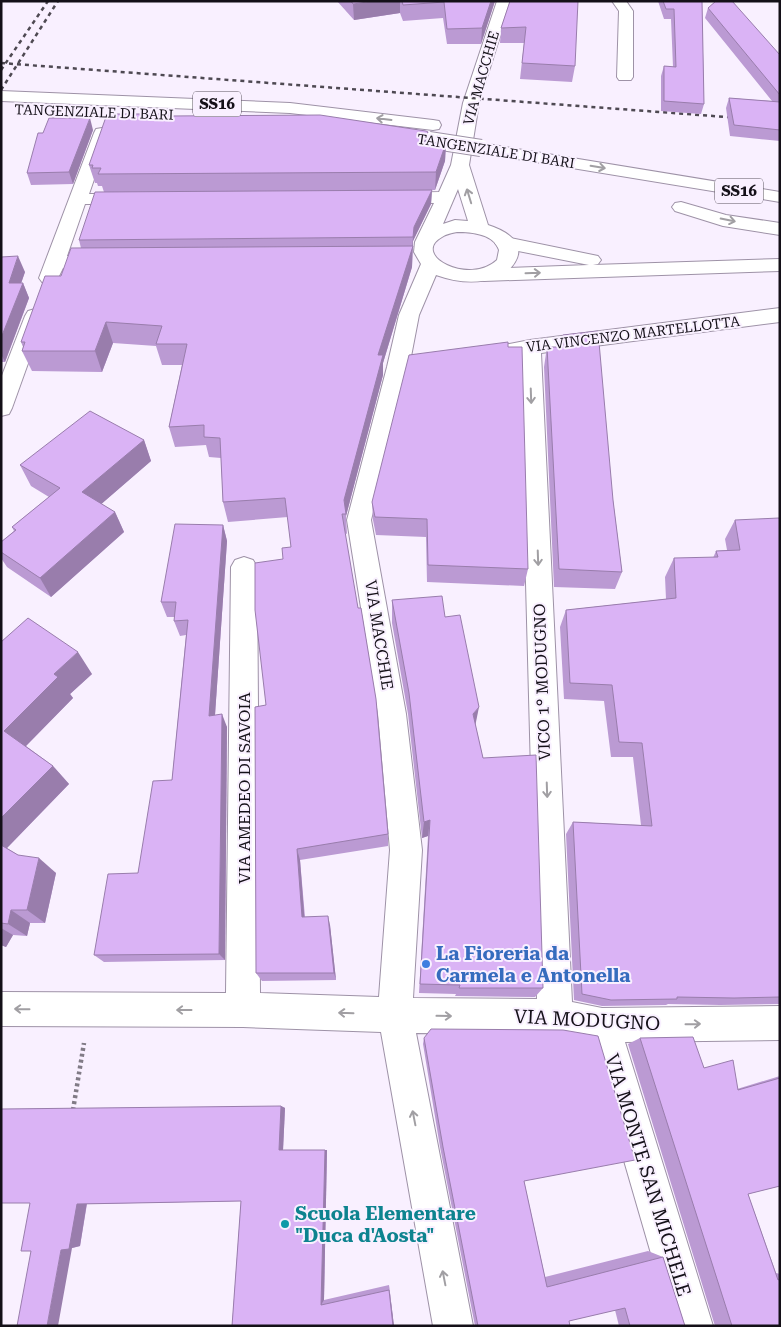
<svg xmlns="http://www.w3.org/2000/svg" width="781" height="1327" viewBox="0 0 781 1327" font-family="'Roboto Serif',serif">
	<style>
		.lines { fill: none; stroke-linecap: round; stroke-linejoin: round }
		.minor-casing { stroke: #9e92a7; stroke-width: 2 }
		.highway-casing { stroke: #9e92a7; stroke-width: 2 }
		.path { stroke: #817b86; stroke-width: 4.5; stroke-dasharray: 3 3; stroke-linecap: butt }
		.minor { fill: #fff; fill-rule: evenodd }
		.highway { fill: #fff; fill-rule: evenodd }
		.rail { stroke: #4e4952; stroke-width: 2.5; stroke-dasharray: 4 4; stroke-linecap: butt }
		.highway-bridge-casing { stroke: #9e92a7; stroke-width: 18; stroke-linecap: butt }
		.highway-bridge { stroke: #fff; stroke-width: 16 }
		.wall { fill: #bb9ad3 }
		.shaded-wall { fill: #997dac }
		.building { fill: #dab3f5; stroke: #997dac }
		.oneway { stroke: #a19fa3 }
		.shop-dot { fill: #3f7fe0; stroke: #f9f0ff; stroke-width: 2 }
		.culture-dot { fill: #0f9aa8; stroke: #f9f0ff; stroke-width: 2 }
		.labels { text-anchor: middle; dominant-baseline: central; stroke-width: 4; stroke-linejoin: round; paint-order: stroke }
		.far-street-label { font-size: 14px; fill: #141018; stroke: #f9f0ff }
		.shield { fill: #f9f0ff; stroke: #59535d; stroke-width: 1 }
		.shield-label { font-size: 15px; font-weight: bold; fill: #141018 }
		.street-label { font-size: 16px; fill: #141018; stroke: #f9f0ff }
		.near-shop-label { font-size: 19px; font-weight: bold; fill: #366cbe; stroke: #f9f0ff; text-anchor: start }
		.near-street-label { font-size: 19px; fill: #141018; stroke: #f9f0ff }
		.near-culture-label { font-size: 19px; font-weight: bold; fill: #0d838f; stroke: #f9f0ff; text-anchor: start }
	</style>
	<rect width="100%" height="100%" fill="#f9f0ff"/>
	<g class="lines">
		<!-- minor casing -->
		<g class="minor-casing">
			<g id="minor">
				<path d="M497 1H511L479 103 469 165 488 225C504 230 527 242 515 262 511 269 505 274 497 277 476 285 456 282 436 275L419 315 409 367 371 520 406 714 422 850 413 998 537 999 520 356 511 357 504 355 500 350 504 345 530 340 780 308V322L541 353 572 1002 602 1008 780 1006V1040L625 1042 713 1326H672L589 1040 555 1034 416 1033 473 1326H433L381 1032 243 1027 1 1026V992L226 993 231 567 235 560 244 557 253 560 257 567 260 993 379 997 390 850 378 714 347 520 387 367 399 315 421 264 414 252 415 242 434 203 389 202 386 198 389 194 395 193 439 192 451 165 463 103ZM458 189 468 221 455 220 443 224ZM457 232C472 232 494 234 499 250L497 260C469 286 410 255 442 237 446 234 452 233 457 232Z"/>
				<polygon points="612,1 626,1 633,11 633,77 631,80 619,80 617,77 619,11"/>
				<polygon points="102,128 108,129 110,133 89,194 130,194 136,195 139,199 136,203 130,204 85,204 67,256 103,255 110,257 113,261 110,265 63,268 56,282 49,284 42,282 39,278 94,133 96,129"/>
				<polygon points="35,309 42,311 45,316 12,408 9,414 1,416 1,378 25,316 28,311"/>
			</g>
		</g>
		<!-- highway casing -->
		<g class="highway-casing">
			<g id="highway">
				<polygon points="1,91 290,103 433,120 439,121 441,125 439,129 433,130 290,113 1,101"/>
				<polygon points="481,143 780,192 780,202 475,152 472,148 475,144"/>
				<polygon points="681,202 726,215 780,223 780,235 723,226 675,211 672,207 675,203"/>
				<polygon points="505,237 598,256 601,260 598,264 593,265 780,259 780,271 484,281 477,279 474,275 477,271 484,269 589,265 498,247 495,243 498,239"/>
			</g>
		</g>
		<!-- path -->
		<polyline class="path" points="73,1110 84,1043"/>
		<!-- minor -->
		<use href="#minor" class="minor"/>
		<!-- highway -->
		<use href="#highway" class="highway"/>
		<!-- rail -->
		<g class="rail">
			<polyline points="1,63 740,118"/>
			<polyline points="1,70 48,1"/>
			<polyline points="1,90 58,1"/>
		</g>
		<!-- highway-bridge casing -->
		<g class="highway-bridge-casing">
			<polyline id="highway-bridge" points="429,140 481,148"/>
		</g>
		<!-- highway-bridge -->
		<use href="#highway-bridge" class="highway-bridge"/>
	</g>
	<!-- wall -->
	<g class="wall">
		<polygon points="337,1 495,1 481,44 447,44 443,18 403,21 400,13 354,20"/>
		<polygon points="510,1 575,66 572,82 520,79 524,43 500,43 501,28"/>
		<polygon points="658,1 702,1 704,104 701,114 661,111 661,76 664,66 673,67 671,19 664,19"/>
		<polygon points="708,8 780,55 780,141 730,136 726,108 729,98 772,101 705,18"/>
		<polygon points="170,116 428,142 446,143 445,161 435,190 432,190 431,204 413,241 412,267 383,363 383,375 346,516 347,534 345,533 388,834 388,846 300,860 305,917 330,925 336,980 262,981 256,973 266,705 283,559 291,547 288,517 228,522 223,502 221,458 209,457 206,445 175,447 169,427 182,365 162,365 156,346 113,343 102,372 32,371 22,351 23,347 21,342 61,276 81,248 79,240 104,192 102,186 98,186 97,183 95,183 89,165"/>
		<polygon points="93,130 73,184 31,185 27,173 43,133"/>
		<polygon points="1,257 25,272 21,283 23,283 29,298 5,362 1,362"/>
		<polygon points="563,335 613,500 622,572 615,589 554,587 544,367 547,347 561,347"/>
		<polygon points="508,347 528,569 524,586 427,582 426,537 376,535 373,520 372,502"/>
		<polygon points="144,440 151,461 101,504 115,512 124,532 51,597 7,567 1,558 1,542 14,531 12,527 49,497 31,486 20,465"/>
		<polygon points="735,520 780,520 780,1004 720,1005 668,1004 666,1005 602,1006 574,1000 566,834 573,822 641,825 633,757 611,757 604,701 564,699 560,627 566,610 666,599 665,577 674,558 713,558 716,551 727,550 725,539"/>
		<polygon points="223,525 227,541 215,715 227,727 225,960 104,962 94,955 138,873 172,780 186,635 180,636 174,621 175,617 167,617 161,602"/>
		<polygon points="392,600 445,617 475,723 483,758 543,988 535,997 455,996 456,994 419,993 428,836 422,838 408,714 392,623"/>
		<polygon points="1,642 92,674 70,694 73,698 26,746 53,766 69,784 7,848 18,855 56,873 45,923 30,923 27,936 13,935 6,947 1,945"/>
		<polygon points="424,1038 524,1181 545,1277 648,1251 663,1257 685,1326 619,1326 615,1310 569,1321 570,1326 475,1326 440,1147 423,1044"/>
		<polygon points="640,1038 704,1068 737,1089 780,1076 780,1186 748,1194 776,1273 780,1274 780,1326 715,1326 628,1044"/>
		<polygon points="281,1106 285,1108 283,1150 327,1150 324,1300 389,1285 394,1326 232,1326 241,1201 87,1204 80,1246 72,1248 31,1251 30,1203"/>
	</g>
	<!-- shaded-wall -->
	<g class="shaded-wall">
		<polygon points="375,1 400,1 400,13 354,20 353,4"/>
		<polygon points="491,1 495,1 481,44 482,28"/>
		<polygon points="90,118 93,130 73,184 69,172"/>
		<polygon points="428,132 427,150 423,142"/>
		<polygon points="446,143 445,161 435,190 436,172"/>
		<polygon points="432,190 431,204 413,241 412,267 383,363 383,375 346,516 344,500 378,355 412,247 414,227"/>
		<polygon points="18,256 25,272 16,298 9,283"/>
		<polygon points="23,283 29,298 5,362 1,354 1,338"/>
		<polygon points="106,322 113,343 102,372 95,351"/>
		<polygon points="144,440 151,461 91,513 82,492"/>
		<polygon points="115,512 124,532 51,597 40,578"/>
		<polygon points="223,525 227,541 214,729 209,716"/>
		<polygon points="78,652 92,674 70,694 73,698 22,750 4,731 54,674"/>
		<polygon points="479,707 475,727 473,714"/>
		<polygon points="222,714 227,727 225,960 219,954"/>
		<polygon points="53,766 69,784 5,850 1,847 1,818"/>
		<polygon points="430,820 428,836 422,838 424,822"/>
		<polygon points="297,849 300,860 305,926 302,917"/>
		<polygon points="39,858 56,873 45,923 27,910"/>
		<polygon points="11,910 30,923 27,936 8,924"/>
		<polygon points="328,916 330,925 336,980 334,973"/>
		<polygon points="1,928 13,935 6,947 1,945"/>
		<polygon points="281,1106 285,1108 283,1150 279,1150"/>
		<polygon points="325,1150 327,1150 324,1300 321,1305"/>
		<polygon points="87,1202 80,1246 72,1248 58,1326 47,1326 61,1250 77,1204"/>
		<polygon points="389,1285 394,1326 393,1326"/>
	</g>
	<!-- building -->
	<g class="building">
		<polygon points="351,1 375,1 353,4"/>
		<polygon points="402,1 491,1 482,28 447,29 444,2 403,5"/>
		<polygon points="510,1 578,1 575,66 522,63 526,27 501,28"/>
		<polygon points="663,1 702,1 704,104 664,101 664,66 676,67 674,9 666,9"/>
		<polygon points="716,1 732,1 780,55 780,95 708,8"/>
		<polygon points="729,98 780,102 780,130 734,125"/>
		<polygon points="107,114 170,114 169,116 320,115 426,131 428,132 423,142 446,143 436,172 98,174 101,168 92,168 93,165 89,165"/>
		<polygon points="49,118 90,118 69,172 27,173 38,133 43,133"/>
		<polygon points="432,190 414,227 413,237 79,240 95,192"/>
		<polygon points="413,246 378,355 383,355 344,500 346,514 342,514 358,608 361,608 376,699 388,834 297,849 302,917 328,916 334,973 256,973 255,707 266,705 255,610 255,563 283,559 282,548 291,547 285,498 223,502 220,438 204,437 204,425 169,427 187,344 156,344 162,326 106,322 95,351 22,351 25,342 21,342 45,276 61,276 71,248"/>
		<polygon points="18,256 9,283 23,283 1,338 1,257"/>
		<polygon points="598,331 613,500 622,572 559,569 547,347 565,347 563,335"/>
		<polygon points="508,342 508,347 522,347 528,569 428,565 427,519 375,517 372,502 409,355"/>
		<polygon points="90,411 144,440 82,492 115,512 40,578 1,552 1,542 16,530 12,527 60,488 20,465"/>
		<polygon points="779,518 780,520 780,997 734,998 677,997 677,999 611,1000 582,994 573,822 652,826 642,743 619,742 612,685 570,683 566,610 676,598 674,558 718,557 716,551 740,550 735,520"/>
		<polygon points="175,524 223,525 209,716 222,714 219,954 94,955 108,874 138,873 153,781 172,780 188,620 174,621 176,602 161,602"/>
		<polygon points="442,596 445,617 460,615 479,707 473,714 483,758 536,755 543,988 459,988 460,985 420,984 430,820 424,822 409,693 392,600"/>
		<polygon points="28,618 78,652 54,674 58,677 4,731 53,766 1,818 1,642"/>
		<polygon points="1,845 18,855 39,858 27,910 11,910 8,924 1,923"/>
		<polygon points="431,1029 563,1030 598,1036 635,1160 524,1181 547,1287 663,1257 685,1326 630,1326 625,1308 569,1321 570,1326 478,1326 443,1147 424,1038"/>
		<polygon points="693,1037 704,1068 733,1060 738,1090 780,1078 780,1186 748,1194 778,1280 780,1279 780,1326 732,1326 640,1038"/>
		<polygon points="281,1106 279,1150 325,1150 321,1305 389,1290 393,1326 232,1326 241,1201 77,1204 69,1249 61,1250 47,1326 17,1326 31,1251 21,1251 30,1203 1,1203 1,1109"/>
	</g>
	<!-- one-way arrows -->
	<defs><path id="oneway-shaft" d="M-6 0H5M1.5-3L5.5 0L1.5 3" fill="none" stroke-width="1.6" stroke-linecap="round" stroke-linejoin="round" transform="scale(1.25)"/></defs>
	<g class="oneway">
		<use href="#oneway-shaft" transform="translate(384 119) rotate(-173)"/>
		<use href="#oneway-shaft" transform="translate(598 167) rotate(9)"/>
		<use href="#oneway-shaft" transform="translate(469 196) rotate(-107)"/>
		<use href="#oneway-shaft" transform="translate(728 220) rotate(11)"/>
		<use href="#oneway-shaft" transform="translate(533 273) rotate(-2)"/>
		<use href="#oneway-shaft" transform="translate(531 396) rotate(88)"/>
		<use href="#oneway-shaft" transform="translate(538 558) rotate(88)"/>
		<use href="#oneway-shaft" transform="translate(547 790) rotate(88)"/>
		<use href="#oneway-shaft" transform="translate(22 1009) rotate(-179)"/>
		<use href="#oneway-shaft" transform="translate(184 1010) rotate(180)"/>
		<use href="#oneway-shaft" transform="translate(346 1013) rotate(-178)"/>
		<use href="#oneway-shaft" transform="translate(444 1016) rotate(1)"/>
		<use href="#oneway-shaft" transform="translate(693 1024) rotate(-1)"/>
		<use href="#oneway-shaft" transform="translate(414 1118) rotate(-101)"/>
		<use href="#oneway-shaft" transform="translate(444 1278) rotate(-101)"/>
	</g>
	<!-- markers -->
	<circle class="shop-dot" cx="426" cy="964" r="5"/>
	<circle class="culture-dot" cx="285" cy="1224" r="5"/>
	<g class="labels">
		<!-- far-street labels -->
		<g class="far-street-label">
			<text transform="translate(481 78) rotate(-74)">VIA MACCHIE</text>
			<text transform="translate(94 112) rotate(2)">TANGENZIALE DI BARI</text>
			<text transform="translate(496 151) rotate(9)">TANGENZIALE DI BARI</text>
			<text transform="translate(633 334) rotate(-7)">VIA VINCENZO MARTELLOTTA</text>
		</g>
		<!-- shield labels -->
		<g class="shield">
			<rect x="193" y="91.5" width="48" height="25" rx="4"/>
			<rect x="715" y="178.5" width="48" height="25" rx="4"/>
		</g>
		<g class="shield-label">
			<text x="217" y="104">SS16</text>
			<text x="739" y="191">SS16</text>
		</g>
		<!-- street labels -->
		<g class="street-label">
			<text transform="translate(379 635) rotate(81)">VIA MACCHIE</text>
			<text transform="translate(542 682) rotate(-92)">VICO 1° MODUGNO</text>
			<text transform="translate(244 788) rotate(-90)">VIA AMEDEO DI SAVOIA</text>
		</g>
		<!-- near-shop labels -->
		<g class="near-shop-label">
			<text x="436" y="953">La Fioreria da<tspan x="436" dy="22">Carmela e Antonella</tspan></text>
		</g>
		<!-- near-street labels -->
		<g class="near-street-label">
			<text transform="translate(587 1020) rotate(3)">VIA MODUGNO</text>
			<text transform="translate(648 1175) rotate(73)">VIA MONTE SAN MICHELE</text>
		</g>
		<!-- near-culture labels -->
		<g class="near-culture-label">
			<text x="295" y="1213">Scuola Elementare<tspan x="295" dy="22">"Duca d'Aosta"</tspan></text>
		</g>
	</g>
	<!-- border -->
	<rect width="781" height="1327" fill="none" stroke="#141018" stroke-width="5"/>
</svg>
